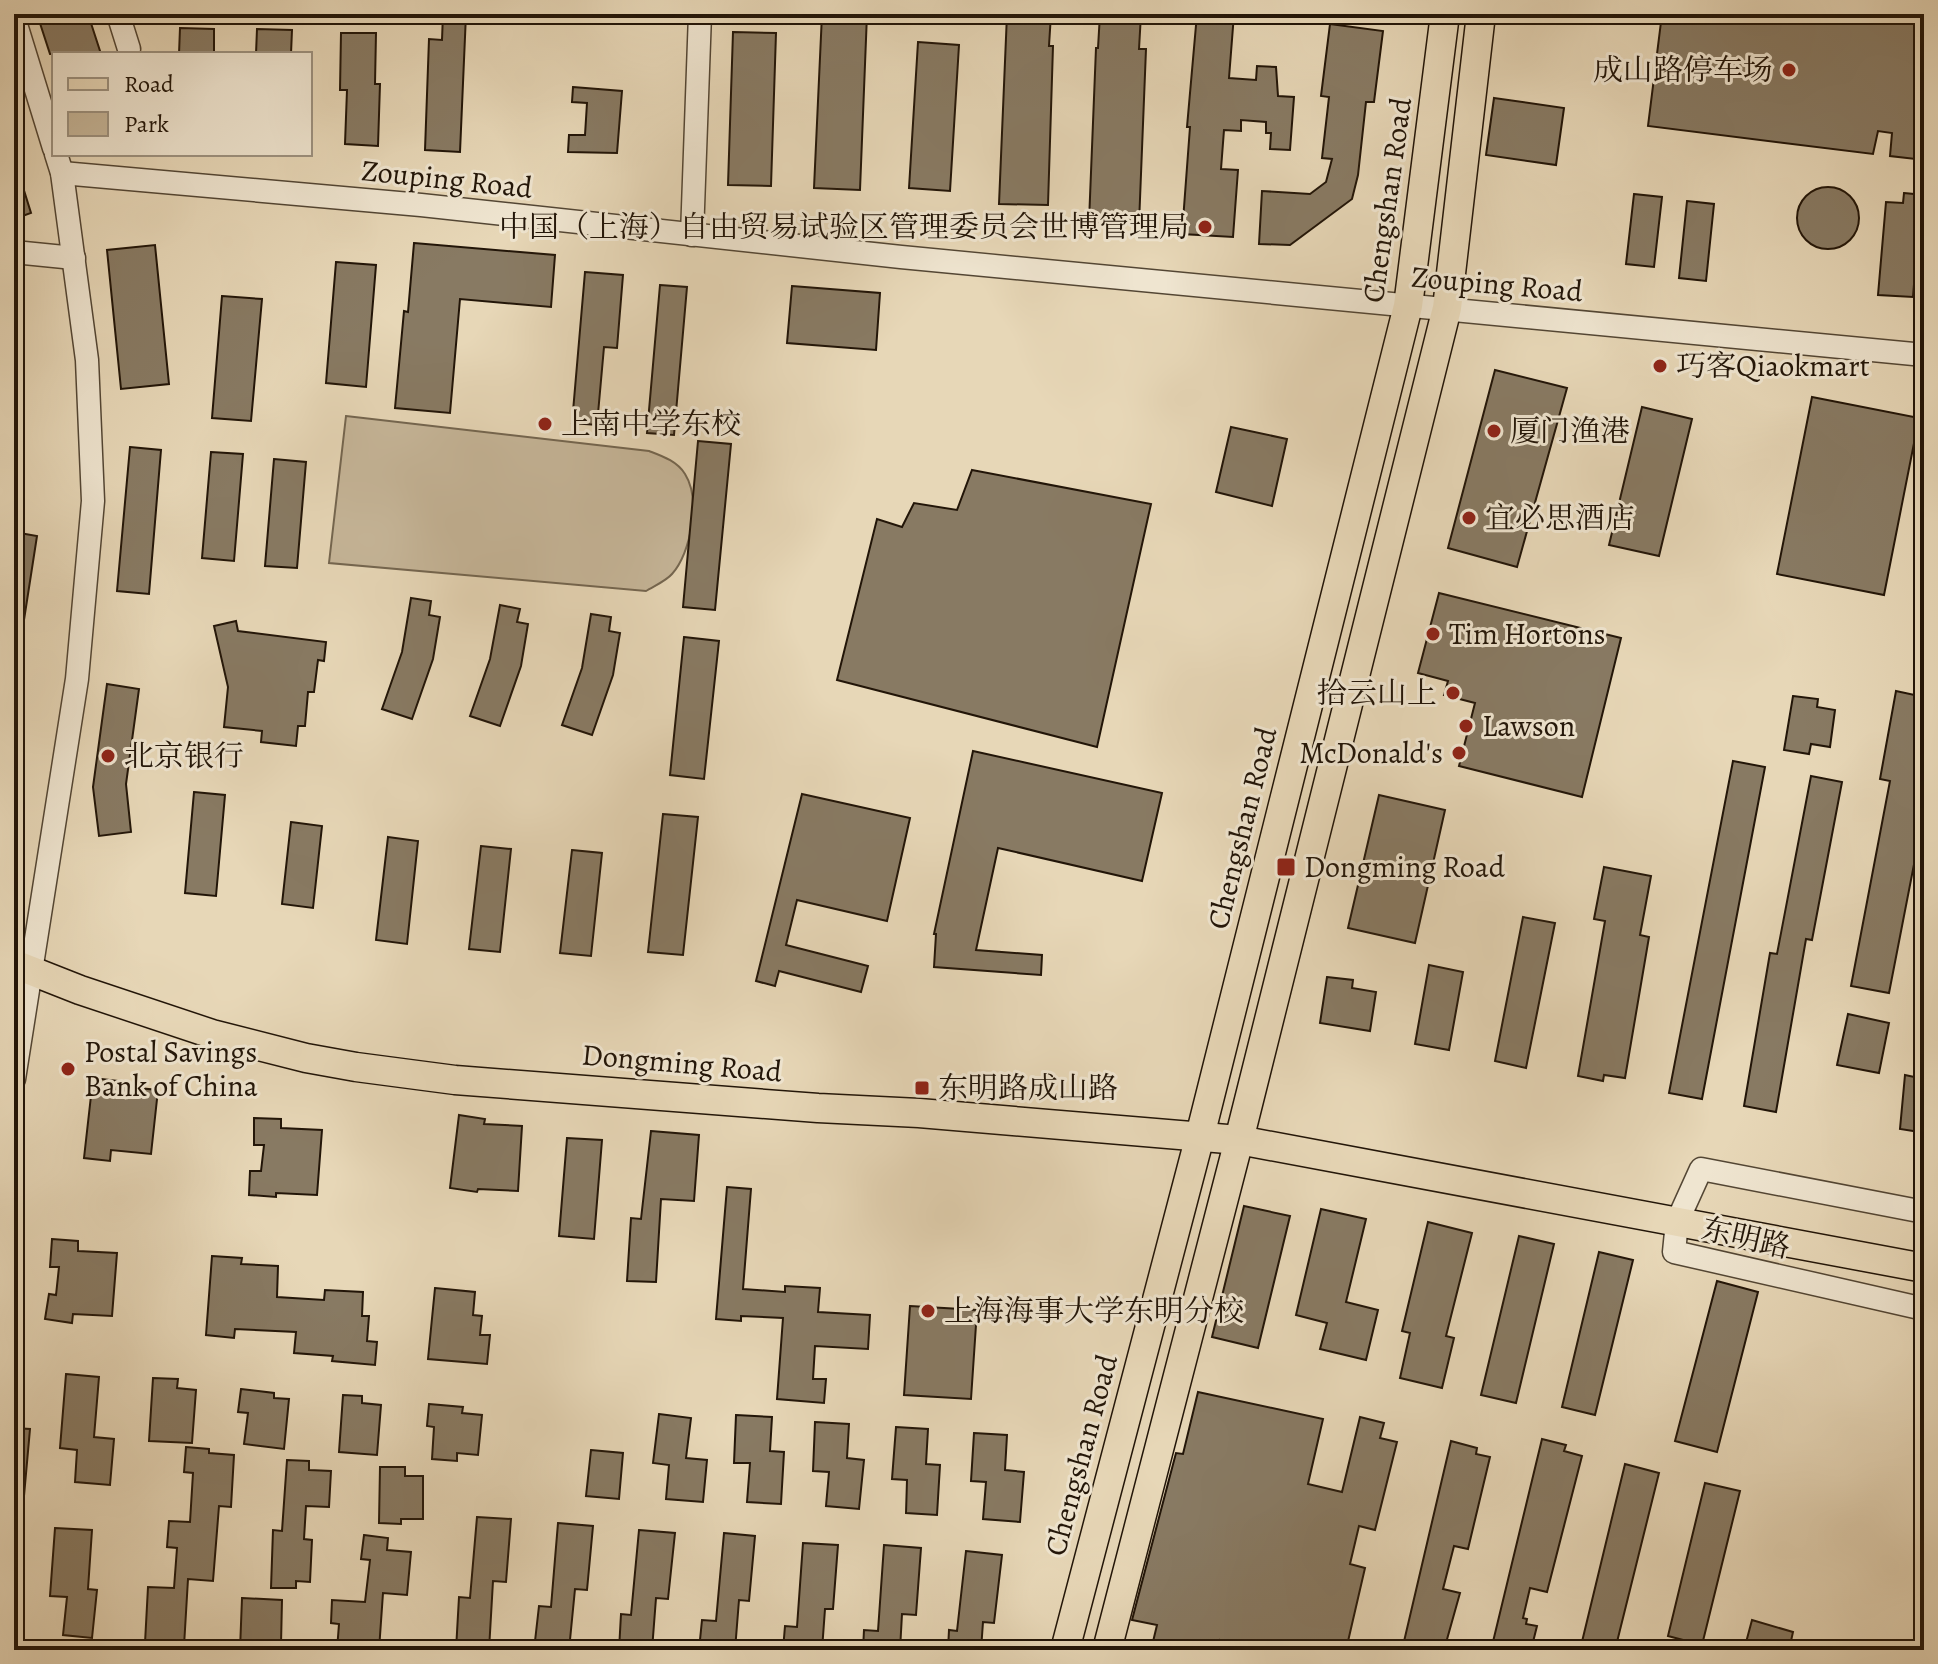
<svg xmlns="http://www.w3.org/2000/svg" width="1938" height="1664" viewBox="0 0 1938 1664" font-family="Alegreya,'Noto Serif SC',serif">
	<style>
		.green { fill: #c6b699; stroke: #746650; stroke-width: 2 }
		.building { fill: #887a63; stroke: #221508; stroke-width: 2 }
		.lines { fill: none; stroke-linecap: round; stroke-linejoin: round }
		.minor-casing { stroke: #534634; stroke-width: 25 }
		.major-casing { stroke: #221508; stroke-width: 31 }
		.minor { stroke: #efe5d0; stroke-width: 22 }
		.major { stroke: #e7d7b7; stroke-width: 28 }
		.poi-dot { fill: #8f2418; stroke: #efe5d0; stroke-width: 3 }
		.labels { text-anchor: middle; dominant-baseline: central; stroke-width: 6; stroke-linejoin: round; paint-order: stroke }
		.poi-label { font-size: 30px; fill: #221508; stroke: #efe5d0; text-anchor: start }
		.street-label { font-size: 30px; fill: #221508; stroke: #efe5d0 }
	</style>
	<rect width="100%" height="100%" fill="#e7d7b7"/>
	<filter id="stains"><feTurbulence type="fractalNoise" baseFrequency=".0025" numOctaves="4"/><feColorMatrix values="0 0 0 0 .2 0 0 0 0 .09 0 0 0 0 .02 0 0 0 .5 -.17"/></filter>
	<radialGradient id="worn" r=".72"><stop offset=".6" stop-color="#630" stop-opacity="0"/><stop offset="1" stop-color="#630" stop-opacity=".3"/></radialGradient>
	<!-- green -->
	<path class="green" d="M346 416 649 451C662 456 677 461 685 474 701 499 691 553 672 574 666 581 654 586 646 591L329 563Z"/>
	<!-- building -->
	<g class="building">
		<polygon points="37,14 88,14 101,54 50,54"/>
		<polygon points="443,14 466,14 460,152 425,150 429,39 442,40"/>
		<polygon points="822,14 867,14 860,190 814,188"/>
		<polygon points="1007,14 1051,14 1049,46 1053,46 1048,205 999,204"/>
		<polygon points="1100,14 1141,14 1139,49 1146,49 1139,224 1089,222 1096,48 1098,48"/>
		<polygon points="1197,14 1234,14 1229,78 1256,80 1257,66 1276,67 1278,96 1294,97 1290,150 1270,149 1271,133 1266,133 1266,122 1241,120 1241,131 1224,130 1221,169 1238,170 1233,237 1182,234 1190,127 1187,127"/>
		<polygon points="1662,14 1924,14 1924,160 1890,156 1892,133 1878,131 1873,154 1648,126"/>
		<polygon points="1330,24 1383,31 1374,102 1366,102 1358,175 1352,199 1290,245 1259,244 1262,191 1310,194 1326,182 1332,159 1322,158 1329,97 1321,96"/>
		<polygon points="180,28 214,29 214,54 179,54"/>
		<polygon points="257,29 292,30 291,54 256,54"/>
		<polygon points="733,32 776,33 771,186 728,185"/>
		<polygon points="341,33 376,33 375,84 380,84 378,146 345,144 347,90 340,90"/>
		<polygon points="918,42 959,45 950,191 909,188"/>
		<polygon points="573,87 622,91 617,153 568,152 569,135 585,135 587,103 572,102"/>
		<polygon points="1494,98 1564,108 1556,165 1486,155"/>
		<polygon points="17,168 31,213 14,219 14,169"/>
		<circle cx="1828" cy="218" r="31"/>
		<polygon points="1904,193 1924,195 1924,223 1919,222 1913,297 1878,295 1886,202 1903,203"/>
		<polygon points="1634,194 1662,197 1654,267 1626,264"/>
		<polygon points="1687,201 1714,204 1706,281 1679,278"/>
		<polygon points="414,243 555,255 551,307 460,299 450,413 395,408 404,311 408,312"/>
		<polygon points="155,245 169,384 121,389 107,250"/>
		<polygon points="336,262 376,265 366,387 326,383"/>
		<polygon points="585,272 623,275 617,348 604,347 597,425 572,423"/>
		<polygon points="660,285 687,287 674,435 647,433"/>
		<polygon points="792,286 880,293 876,350 787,343"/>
		<polygon points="222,296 262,299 251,421 212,418"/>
		<polygon points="1495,370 1567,388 1517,567 1448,548"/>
		<polygon points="1812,397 1919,418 1884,595 1777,574"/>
		<polygon points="1642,407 1692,419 1659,556 1609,545"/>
		<polygon points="1231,427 1287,439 1272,506 1216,492"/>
		<polygon points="698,441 731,444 715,610 683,607"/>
		<polygon points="130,447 161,450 149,594 117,591"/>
		<polygon points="211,452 243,454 234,561 202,558"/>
		<polygon points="274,459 306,462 297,568 265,566"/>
		<polygon points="972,470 1151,504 1097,747 837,680 877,519 902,527 914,503 957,510"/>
		<polygon points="14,532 37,536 22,633 14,632"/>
		<polygon points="1439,593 1621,638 1582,797 1459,766 1475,703 1444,695 1448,681 1418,673"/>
		<polygon points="411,598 431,601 429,615 440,617 433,659 412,719 382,709 402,652"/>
		<polygon points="500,605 520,609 517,622 528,624 521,666 500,726 470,716 490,659"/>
		<polygon points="591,614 611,617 609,631 620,633 613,675 592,735 562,725 582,668"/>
		<polygon points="236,621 238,631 326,642 324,661 318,660 314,692 308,692 305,726 298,726 296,746 261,742 262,731 224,727 228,687 214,626"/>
		<polygon points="684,637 719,641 704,779 670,775"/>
		<polygon points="107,684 139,689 126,784 131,832 99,836 93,787"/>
		<polygon points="1896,691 1924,697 1924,813 1889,993 1851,986 1890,781 1880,779"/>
		<polygon points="1793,696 1818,699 1817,707 1835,710 1830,747 1811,744 1809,754 1784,750"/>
		<polygon points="973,751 1162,793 1142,881 998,848 976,950 1042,955 1041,975 934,967 936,934 934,934"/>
		<polygon points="1733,761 1765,767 1702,1099 1669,1093"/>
		<polygon points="1811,776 1842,782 1812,940 1806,939 1776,1112 1744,1106 1770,953 1777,954"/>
		<polygon points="194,792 225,795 216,896 185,893"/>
		<polygon points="802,794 910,818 887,921 797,900 786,945 868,966 861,992 779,971 775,986 756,981"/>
		<polygon points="1379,795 1445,810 1415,943 1348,928"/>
		<polygon points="663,814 698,817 683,955 648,952"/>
		<polygon points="291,822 322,826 313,908 282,904"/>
		<polygon points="388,837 418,841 407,944 376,940"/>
		<polygon points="481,846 511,849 500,952 469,949"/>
		<polygon points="572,850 602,853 591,956 560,953"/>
		<polygon points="1604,867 1651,876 1640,935 1649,937 1625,1078 1604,1075 1603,1081 1578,1076 1605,921 1594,919"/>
		<polygon points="1523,917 1555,923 1526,1068 1495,1061"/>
		<polygon points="1429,965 1463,972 1449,1050 1415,1044"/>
		<polygon points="1327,977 1353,980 1352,988 1376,992 1370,1031 1320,1023"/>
		<polygon points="1848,1014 1889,1023 1879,1073 1837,1065"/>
		<polygon points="1905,1075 1924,1079 1924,1114 1920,1132 1900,1129"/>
		<polygon points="93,1078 119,1081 118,1086 158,1090 151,1154 111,1150 110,1161 84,1158"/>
		<polygon points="459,1115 485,1119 484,1124 522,1126 518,1191 478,1189 477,1192 450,1188"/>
		<polygon points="254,1118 281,1119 281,1128 322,1130 317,1195 276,1193 276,1197 249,1195 250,1171 261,1171 264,1145 254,1145"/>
		<polygon points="651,1131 699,1135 694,1201 661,1199 656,1282 627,1281 631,1218 641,1219"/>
		<polygon points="567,1138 602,1140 594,1239 559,1236"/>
		<polygon points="727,1187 751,1189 743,1289 785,1292 785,1286 820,1288 818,1312 870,1315 868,1349 815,1346 813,1379 826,1379 824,1403 777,1399 783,1318 741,1316 741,1321 716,1319"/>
		<polygon points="1244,1206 1290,1216 1258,1348 1212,1337"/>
		<polygon points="1321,1209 1366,1219 1346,1302 1378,1310 1366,1360 1320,1349 1327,1323 1296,1315"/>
		<polygon points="1428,1222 1472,1233 1446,1336 1454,1338 1442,1388 1400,1378 1410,1333 1402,1331"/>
		<polygon points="1519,1236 1554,1244 1516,1403 1481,1395"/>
		<polygon points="52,1239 78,1241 78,1251 117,1253 112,1316 73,1314 72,1323 45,1319 49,1294 56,1295 59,1267 50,1267"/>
		<polygon points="1599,1252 1633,1260 1595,1415 1562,1407"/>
		<polygon points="212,1256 242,1258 241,1264 278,1266 277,1297 324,1300 325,1290 363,1292 362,1316 369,1316 367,1341 377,1342 375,1365 332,1361 333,1356 294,1353 296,1332 235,1329 234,1338 206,1335"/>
		<polygon points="1717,1281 1758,1292 1717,1452 1675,1441"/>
		<polygon points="435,1288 475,1292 473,1315 482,1316 480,1335 490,1335 487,1364 428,1359"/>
		<polygon points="910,1306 977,1310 971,1399 904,1395"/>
		<polygon points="66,1374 99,1377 94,1437 114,1439 110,1485 75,1482 77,1450 60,1448"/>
		<polygon points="153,1378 178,1379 177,1388 196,1390 192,1443 149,1441"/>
		<polygon points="241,1389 274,1393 274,1398 289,1399 284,1449 244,1444 248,1413 238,1412"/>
		<polygon points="1198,1392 1323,1419 1308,1484 1342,1492 1360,1417 1384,1423 1380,1438 1397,1442 1375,1530 1359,1526 1350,1564 1365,1568 1346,1650 1261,1650 1220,1640 1219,1650 1151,1650 1157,1625 1132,1620 1176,1453 1183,1454"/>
		<polygon points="343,1395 362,1396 362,1403 381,1405 377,1455 339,1452"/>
		<polygon points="429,1404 463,1407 462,1413 482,1415 478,1455 457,1453 457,1461 432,1459 434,1427 427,1426"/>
		<polygon points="659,1414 691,1418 686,1458 707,1460 703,1502 666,1499 669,1465 653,1463"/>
		<polygon points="736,1415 772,1417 770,1451 784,1452 781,1504 747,1502 750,1463 734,1463"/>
		<polygon points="815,1422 849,1424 847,1458 864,1460 859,1509 826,1506 829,1472 813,1471"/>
		<polygon points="896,1427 928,1429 926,1464 940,1465 937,1515 906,1513 907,1480 892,1479"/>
		<polygon points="14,1428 30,1429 24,1496 14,1495"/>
		<polygon points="974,1433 1007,1435 1005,1470 1024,1472 1020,1522 983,1519 986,1482 971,1481"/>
		<polygon points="1542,1439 1566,1445 1564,1451 1582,1456 1547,1592 1530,1588 1523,1618 1527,1619 1526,1624 1537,1626 1531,1650 1491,1650"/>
		<polygon points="1451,1441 1477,1448 1476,1454 1490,1457 1468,1549 1454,1546 1443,1589 1460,1593 1444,1650 1402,1650"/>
		<polygon points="186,1447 209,1449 209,1453 234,1455 231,1507 219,1506 213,1581 188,1579 184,1646 145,1643 148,1587 174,1588 177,1548 167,1547 169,1521 190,1522 193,1473 184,1472"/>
		<polygon points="591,1450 623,1453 619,1499 586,1496"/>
		<polygon points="287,1460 309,1461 309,1470 331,1471 329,1507 306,1506 304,1539 312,1540 310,1582 296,1581 296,1588 271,1588 273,1530 282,1531"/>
		<polygon points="1625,1464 1659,1473 1615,1650 1580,1650"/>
		<polygon points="380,1467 405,1467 405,1476 423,1476 423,1519 401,1519 401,1524 379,1523"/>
		<polygon points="1705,1483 1740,1491 1702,1645 1668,1636"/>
		<polygon points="477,1517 511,1519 506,1582 493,1581 489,1650 456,1650 459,1597 470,1598"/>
		<polygon points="558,1523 593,1526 587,1590 575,1589 569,1650 534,1650 539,1606 551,1607"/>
		<polygon points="55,1528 92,1530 88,1589 97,1590 92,1638 63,1635 67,1597 50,1596"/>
		<polygon points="639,1530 675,1533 668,1599 656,1598 652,1650 619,1650 621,1614 631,1615"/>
		<polygon points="724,1533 755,1536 749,1601 739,1600 735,1650 699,1650 702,1620 716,1621"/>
		<polygon points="364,1535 388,1538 387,1550 411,1552 407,1595 383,1593 379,1650 337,1650 339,1624 331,1623 332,1600 365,1602 370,1560 361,1559"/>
		<polygon points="803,1543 838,1545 833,1609 825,1609 822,1650 783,1650 785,1626 797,1627"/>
		<polygon points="884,1545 921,1548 916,1615 902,1614 900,1650 863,1650 864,1630 878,1631"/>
		<polygon points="966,1551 1002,1555 994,1623 983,1622 981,1650 948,1650 949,1630 957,1631"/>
		<polygon points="242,1598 282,1600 281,1644 264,1643 264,1650 240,1650"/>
		<polygon points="1752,1620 1793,1632 1789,1650 1744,1650"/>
	</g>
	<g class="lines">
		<!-- minor casing -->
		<g class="minor-casing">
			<g id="minor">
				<polyline points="118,14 129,49"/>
				<polyline points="14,18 54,148"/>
				<polyline points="62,173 421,205 901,257 1924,355"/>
				<polyline points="692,235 700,14"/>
				<polyline points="14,252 74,258"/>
				<polyline points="14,1079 77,679 93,501 87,360 62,173 56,154"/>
				<polyline points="1924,1212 1701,1169 1677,1222 1674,1252 1924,1309"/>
			</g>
		</g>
		<!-- major casing -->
		<g class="major-casing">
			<g id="major">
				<polyline points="14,964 80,990 212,1034 306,1058 356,1067 455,1080 818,1108 919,1113 1239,1140 1924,1268"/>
				<polyline points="1065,1650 1200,1136 1408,306 1445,14"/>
				<polyline points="1107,1650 1239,1140 1447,308 1481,14"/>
			</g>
		</g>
		<!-- minor -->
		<use href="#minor" class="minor"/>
		<!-- major -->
		<use href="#major" class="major"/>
	</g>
	<!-- markers -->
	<g class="poi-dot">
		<circle cx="1789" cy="70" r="8"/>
		<circle cx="1205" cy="227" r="8"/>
		<circle cx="1660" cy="366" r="8"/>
		<circle cx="545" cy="424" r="8"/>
		<circle cx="1494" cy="431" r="8"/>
		<circle cx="1469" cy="518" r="8"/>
		<circle cx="1433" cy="634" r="8"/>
		<circle cx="1453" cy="693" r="8"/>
		<circle cx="1466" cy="726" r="8"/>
		<circle cx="1459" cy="753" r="8"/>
		<circle cx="108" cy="756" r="8"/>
		<rect x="1276" y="857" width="20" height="20" rx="4"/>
		<circle cx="68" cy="1069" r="8"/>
		<rect x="914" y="1080" width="16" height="16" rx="4"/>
		<circle cx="928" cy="1311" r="8"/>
	</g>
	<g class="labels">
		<!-- poi labels -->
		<g class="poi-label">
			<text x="1773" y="70" text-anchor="end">成山路停车场</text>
			<text x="1189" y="227" text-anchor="end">中国（上海）自由贸易试验区管理委员会世博管理局</text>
			<text x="1676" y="366">巧客Qiaokmart</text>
			<text x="561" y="424">上南中学东校</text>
			<text x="1510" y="431">厦门渔港</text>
			<text x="1485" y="518">宜必思酒店</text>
			<text x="1449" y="634">Tim Hortons</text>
			<text x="1437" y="693" text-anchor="end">拾云山上</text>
			<text x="1482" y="726">Lawson</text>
			<text x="1443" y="753" text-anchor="end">McDonald's</text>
			<text x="124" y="756">北京银行</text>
			<text x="1304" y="867">Dongming Road</text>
			<text x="84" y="1052">Postal Savings<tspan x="84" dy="34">Bank of China</tspan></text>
			<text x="938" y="1088">东明路成山路</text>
			<text x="944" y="1311">上海海事大学东明分校</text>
		</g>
		<!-- street labels -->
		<g class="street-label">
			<text transform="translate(447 179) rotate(6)">Zouping Road</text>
			<text transform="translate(1387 200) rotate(-82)">Chengshan Road</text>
			<text transform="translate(1497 284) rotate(5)">Zouping Road</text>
			<text transform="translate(1242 828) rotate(-76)">Chengshan Road</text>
			<text transform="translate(682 1063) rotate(5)">Dongming Road</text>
			<text transform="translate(1746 1238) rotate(13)">东明路</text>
			<text transform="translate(1081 1455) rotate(-75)">Chengshan Road</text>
		</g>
	</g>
	<!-- margin -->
	<rect width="1938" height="1664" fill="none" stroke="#e7d7b7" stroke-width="48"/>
	<rect x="16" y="16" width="1906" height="1632" fill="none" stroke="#221508" stroke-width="4"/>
	<rect x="24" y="24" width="1890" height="1616" fill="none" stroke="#221508" stroke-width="2"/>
	<!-- legend -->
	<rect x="52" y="52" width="260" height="104" fill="#efe5d0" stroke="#9d9280" stroke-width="2"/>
	<rect x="68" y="78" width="40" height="12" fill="#e7d7b7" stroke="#9d9280" stroke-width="2"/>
	<text x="124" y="92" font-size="24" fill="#221508">Road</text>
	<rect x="68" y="112" width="40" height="24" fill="#c6b699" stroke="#9d9280" stroke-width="2"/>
	<text x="124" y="132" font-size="24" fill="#221508">Park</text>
	<rect width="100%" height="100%" filter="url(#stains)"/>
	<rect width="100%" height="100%" fill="url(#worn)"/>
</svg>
